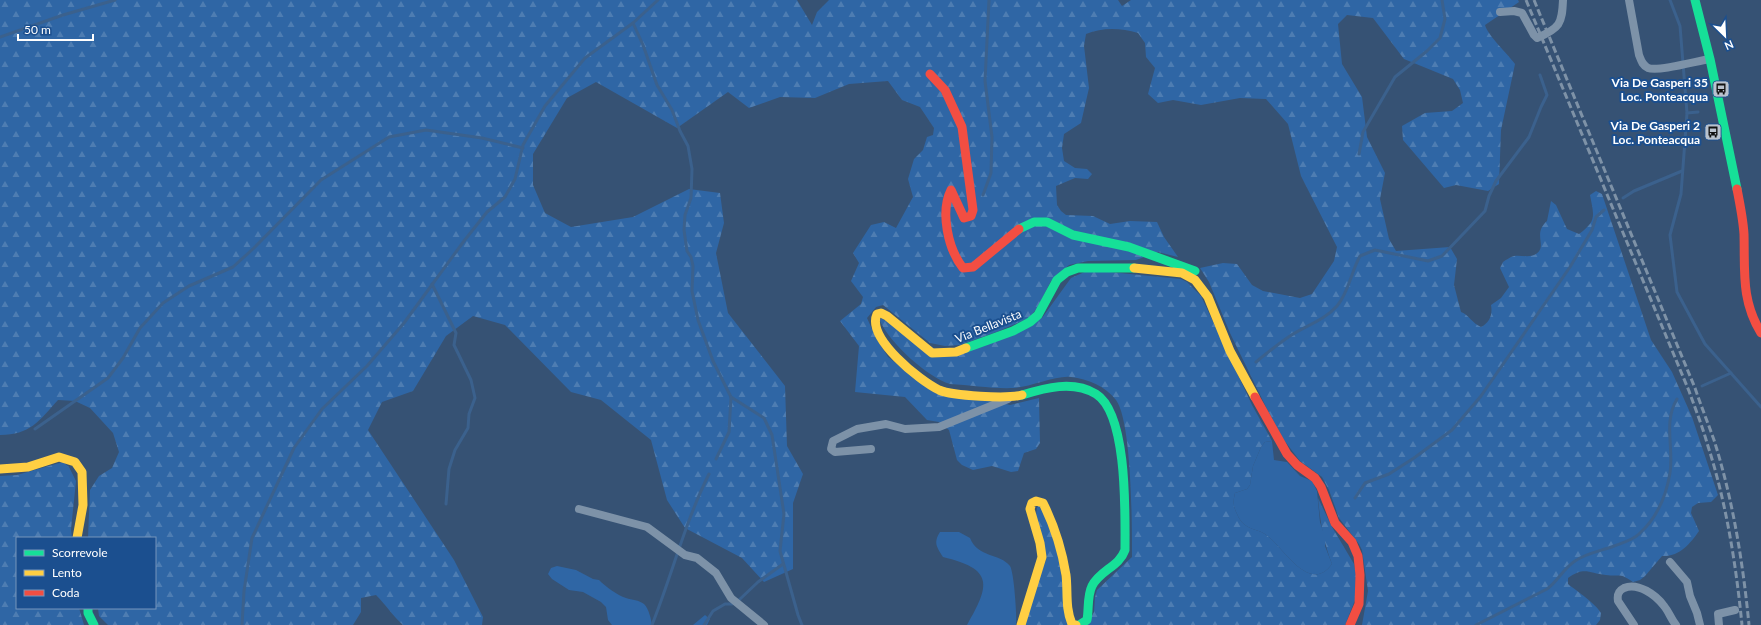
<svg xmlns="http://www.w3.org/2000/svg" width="1761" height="625" viewBox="0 0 1761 625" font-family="Lato,sans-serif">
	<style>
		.green { fill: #2f66a5 }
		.forest { fill: url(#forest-firs) }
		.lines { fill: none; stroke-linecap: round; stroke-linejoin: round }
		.stream { stroke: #3b618d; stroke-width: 3 }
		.street { stroke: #7d92a8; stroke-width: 8 }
		.fast { stroke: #16e098; stroke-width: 9 }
		.slow { stroke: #ffcf43; stroke-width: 9 }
		.jam { stroke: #f24e42; stroke-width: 9 }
		.rail { stroke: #7e92a7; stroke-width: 3; stroke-dasharray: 7 3; stroke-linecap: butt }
		.labels { text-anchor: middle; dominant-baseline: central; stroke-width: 4; stroke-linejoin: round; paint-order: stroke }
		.poi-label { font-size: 12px; font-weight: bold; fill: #fff; stroke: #1b4f8f; text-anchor: end }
		.street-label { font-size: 12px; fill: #fff; stroke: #1b4f8f }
	</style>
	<defs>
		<pattern id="forest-firs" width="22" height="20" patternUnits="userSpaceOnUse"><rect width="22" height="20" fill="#2f66a5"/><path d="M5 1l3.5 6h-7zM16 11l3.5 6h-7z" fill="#4e7db2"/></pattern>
	</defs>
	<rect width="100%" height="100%" fill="#365274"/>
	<!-- green -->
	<g class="green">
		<path d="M1272 441 1274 460 1287 462 1300 476 1312 481 1317 491 1320 522 1326 540 1325 546 1332 564C1311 594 1285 551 1270 538 1258 526 1245 533 1237 514 1233 506 1233 501 1235 493L1247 489 1250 485 1253 466 1261 447 1265 442Z"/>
		<path d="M940 532H959L970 538C978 558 1000 553 1010 566 1014 572 1017 616 1016 625H967C991 584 993 569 943 557 937 547 933 543 940 532Z"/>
		<path d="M557 566 576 570 593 579 599 580C606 587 617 595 626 598 632 600 639 600 644 604 649 609 651 619 652 625H612L608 620 606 607 601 602 583 592 569 590 552 579 548 574 551 568Z"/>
		<polygon points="705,615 710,619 707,625 693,625"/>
	</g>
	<!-- forest -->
	<g class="forest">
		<path d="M0 0H797L812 25 817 12 829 0H1118L1122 6 1131 0H1518L1519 2 1485 25C1488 36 1508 54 1515 64L1501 130 1499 184 1488 191 1456 185 1444 188 1403 140 1402 126 1425 113 1452 111 1463 103 1460 90 1453 79 1404 59 1373 18 1347 15 1338 24 1342 64 1362 97 1367 137 1385 173 1380 199 1389 239 1396 251 1450 247 1457 259 1454 285 1461 312C1469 315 1472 323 1481 327 1489 323 1493 315 1491 305L1501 298 1509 287 1500 268 1503 262C1506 260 1510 257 1514 256 1521 255 1530 258 1536 254 1548 246 1532 234 1547 221L1551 201 1556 205 1567 229 1579 234C1597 221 1594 216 1590 195L1596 191 1602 194 1651 340 1672 372 1692 417 1718 495 1711 502 1698 503 1692 507 1691 513 1699 531C1690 544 1679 557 1662 556L1645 576 1640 580 1633 582C1618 572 1622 577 1606 575 1589 573 1584 566 1568 578V584C1577 591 1596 604 1601 613L1600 620 1596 625H1362L1368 591 1362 550 1359 544 1339 518 1329 490 1322 477 1300 461 1284 440 1266 407 1230 333 1209 282 1200 268 1223 263 1237 264 1252 285 1263 291 1300 298 1312 294 1334 261 1337 247 1301 176 1288 124 1266 99 1240 98 1201 105 1173 100 1158 103 1148 94 1155 68 1146 57 1145 43 1138 33C1121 28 1103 27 1086 34L1084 46 1089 88 1081 123 1064 134 1062 148 1064 161 1075 168 1087 169 1092 174 1088 179 1075 178 1056 186 1057 205 1061 211 1066 215 1093 216 1110 224 1130 221 1157 222 1164 237 1178 257 1158 252 1136 260 1088 261 1069 265 1051 281 1037 308 1029 318 999 331 960 345 945 346 930 343 883 305 876 307 867 318 876 338 888 357 920 381 1010 405 1039 398 1040 443 1036 449 1024 453 1018 471 1011 472 992 466 973 470 962 465 957 460 949 430 939 422 927 420 905 397 855 392 859 346 840 321 861 304 863 297 851 281 859 263 853 253 871 225 884 222 896 228 913 197 908 179 914 159 923 150 927 137 933 135 934 128 920 107 902 100 888 81 849 84 815 98 780 97 749 108 728 92 677 128 596 82 567 98 533 154V185L545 213 571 227 633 217 689 189 720 193 724 223 716 253 728 313 785 386 787 446 803 474 793 503V569L764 582 742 558 685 528 667 500 651 440 601 400 571 392 505 325 473 316 446 336 413 391 382 402 368 430 454 560 483 617 482 625H403C393 616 386 605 376 595L361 598V612L353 625H108L99 616 98 608H155V538H88L90 490 99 476 112 468 119 452 113 433 90 408 75 401 58 400C39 421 30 435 0 435Z"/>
		<path d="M1089 270 1181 279 1187 282 1201 296 1252 405 1272 441 1265 442 1261 447 1253 466 1250 485 1247 489 1235 493C1233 501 1233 506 1237 514 1245 533 1258 526 1270 538 1285 551 1311 594 1332 564 1324 543 1320 521 1318 498L1332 527 1354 564 1356 575 1355 600 1345 625H1087L1094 612 1095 597 1097 590 1132 557C1132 526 1132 422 1116 400 1105 386 1088 379 1071 377 1057 375 1030 387 1014 388 993 389 971 385 950 384 927 377 890 343 880 321L881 318 944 354 1042 318 1071 278Z"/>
		<polygon points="63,462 69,467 76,481 71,529 72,538 17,538 17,608 79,608 84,625 0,625 0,476 17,475"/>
		<polygon points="1038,506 1042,506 1057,548 1069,625 1022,625 1046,560 1036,515 1037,508"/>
	</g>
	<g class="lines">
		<!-- stream -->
		<g class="stream">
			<polyline points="1670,0 1680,26 1687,113 1681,194 1670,235 1677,292 1705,344 1761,407"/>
			<polyline points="633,23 643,45 657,85 672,110 680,131 688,146 692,169 691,198 685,215 684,230 687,251 691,257 693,266 692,291 698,320 713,361 731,397 764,418 772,435 784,514 780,551 798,615 802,625"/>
			<polyline points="0,37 63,15 115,0"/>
			<polyline points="1687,113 1698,112"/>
			<polyline points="1359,154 1363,132 1395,77 1427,51 1440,38 1445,19 1442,0"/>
			<polyline points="983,195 991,173 992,137 985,81 989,0"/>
			<polyline points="1623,198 1634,191 1682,171"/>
			<polyline points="432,284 456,333 454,345 471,380 475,398 469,414 468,428 455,450 449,469 446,504"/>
			<path d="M1256 362C1267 353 1278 344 1290 336 1305 326 1325 320 1337 306 1349 292 1351 272 1360 256L1375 250 1428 261 1442 256 1485 211 1489 196 1496 181 1529 137 1541 107 1547 95 1540 75"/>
			<polyline points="1702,386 1731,373"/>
			<polyline points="35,429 108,378 123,358 140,328 163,303 189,286 233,267 254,248 321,180 389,137 426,130 482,138 523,148"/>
			<polyline points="716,459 729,432 731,397"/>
			<polyline points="1355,498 1365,483 1389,474 1414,458 1452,430 1481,396 1570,267 1592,230 1596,217 1604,210"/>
			<polyline points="242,625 244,591 252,538 294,448 322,409 367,366 404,323 464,241 487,212 505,197 515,179 523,145 545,106 585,58 633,23 658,0"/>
			<path d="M652 625C672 575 685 522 709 474"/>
			<polyline points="704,625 713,611 725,604 732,604 739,600 758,582 783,564"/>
			<path d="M1476 625 1547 589C1558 581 1563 569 1575 561 1586 553 1601 551 1614 546 1622 543 1633 540 1639 534 1657 518 1666 497 1670 473 1674 448 1663 422 1677 399"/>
		</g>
		<!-- street -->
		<g class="street">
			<path d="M1629 0 1639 55C1641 60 1642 65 1648 68 1658 72 1697 61 1710 59"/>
			<path d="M1500 12 1514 11 1522 13 1534 35 1537 38C1560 28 1562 24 1563 0"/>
			<polyline points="871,449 835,452 831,449 833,441 857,429 886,424 905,429 939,427 1008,399"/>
			<polyline points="579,509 647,527 685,555 697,558 716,573 731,598 764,625"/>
			<polyline points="1670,562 1687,582 1690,596 1697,613 1700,625"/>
			<path d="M1634 625 1618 601C1617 595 1618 591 1624 588 1638 582 1656 595 1664 606 1669 612 1671 619 1676 625"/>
			<polyline points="1719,625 1718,614 1735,610"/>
		</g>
		<!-- fast -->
		<g class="fast">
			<polyline points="1695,0 1710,59 1737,189"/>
			<polyline points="1019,229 1034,222 1047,222 1073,235 1129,247 1195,271"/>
			<polyline points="966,348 1013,331 1030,322 1038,315 1057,280 1067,272 1078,268 1134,268"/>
			<path d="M1022 395C1045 388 1073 380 1096 394 1128 414 1125 515 1125 550 1119 567 1100 570 1092 586 1087 596 1089 609 1087 620L1079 625"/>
			<polyline points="88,608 88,613 94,625"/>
		</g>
		<!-- slow -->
		<g class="slow">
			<polyline points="1134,268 1182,273 1195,280 1208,297 1230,351 1255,397"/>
			<path d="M966 348 956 352 932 353 887 316 881 313 877 314C866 338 920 381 939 390 953 396 1007 399 1022 395"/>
			<polyline points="0,469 28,467 59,457 75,462 82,472 83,505 77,538"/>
			<path d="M1021 625 1042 557 1040 543 1030 509 1032 503 1036 501 1043 503C1054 525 1062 550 1066 575 1068 591 1065 608 1072 624L1076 625"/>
		</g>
		<!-- jam -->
		<g class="jam">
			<path d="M930 74 945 90 962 127 973 210 971 216 964 218 951 190C940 212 948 249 963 268L973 267 1019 229"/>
			<path d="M1737 189C1740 204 1743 219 1744 234 1745 272 1741 300 1761 333"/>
			<polyline points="1255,397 1287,454 1297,465 1315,478 1321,487 1335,523 1352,542 1358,556 1360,575 1359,604 1350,625"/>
		</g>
		<!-- rail -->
		<g class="rail">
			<path d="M1526 0 1689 391C1695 408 1702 425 1707 443 1726 501 1736 564 1742 625"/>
			<path d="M1534 0 1695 388C1701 406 1708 423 1714 440 1733 500 1743 563 1749 625"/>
		</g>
	</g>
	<!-- icons -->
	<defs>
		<g id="bus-square" transform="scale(0.9)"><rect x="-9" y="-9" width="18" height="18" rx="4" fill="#b9c2ce" stroke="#1b4f8f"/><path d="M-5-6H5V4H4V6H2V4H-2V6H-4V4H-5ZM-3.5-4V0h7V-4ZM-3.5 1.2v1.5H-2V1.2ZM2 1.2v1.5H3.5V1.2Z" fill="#111"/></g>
	</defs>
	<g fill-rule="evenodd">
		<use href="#bus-square" x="1721" y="89"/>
		<use href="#bus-square" x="1713" y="132"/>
	</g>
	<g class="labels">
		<!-- poi labels -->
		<g class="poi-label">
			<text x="1708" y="82">Via De Gasperi 35<tspan x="1708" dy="14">Loc. Ponteacqua</tspan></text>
			<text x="1700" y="125">Via De Gasperi 2<tspan x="1700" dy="14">Loc. Ponteacqua</tspan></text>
		</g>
		<!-- street labels -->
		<g class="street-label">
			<text transform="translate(988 326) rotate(-22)">Via Bellavista</text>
		</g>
	</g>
	<!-- legend -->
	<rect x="16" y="537" width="140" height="72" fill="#1b4f8f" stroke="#7695bc"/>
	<rect x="24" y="550" width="20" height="6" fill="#16e098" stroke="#7695bc"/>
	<text x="52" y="557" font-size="12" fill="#ffffff">Scorrevole</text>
	<rect x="24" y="570" width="20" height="6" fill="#ffcf43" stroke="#7695bc"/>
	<text x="52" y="577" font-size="12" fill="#ffffff">Lento</text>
	<rect x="24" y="590" width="20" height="6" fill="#f24e42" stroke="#7695bc"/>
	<text x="52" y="597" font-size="12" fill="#ffffff">Coda</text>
	<!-- north arrow -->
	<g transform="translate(1725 36) rotate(156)" stroke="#1b4f8f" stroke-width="3" paint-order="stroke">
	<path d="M0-3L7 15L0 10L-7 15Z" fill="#ffffff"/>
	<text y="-6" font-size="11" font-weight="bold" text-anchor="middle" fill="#ffffff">N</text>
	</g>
	<!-- scale -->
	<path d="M18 34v6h75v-6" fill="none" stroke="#ffffff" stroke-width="2"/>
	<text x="24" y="34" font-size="12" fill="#ffffff" stroke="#1b4f8f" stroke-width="3" paint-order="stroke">50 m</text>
</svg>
